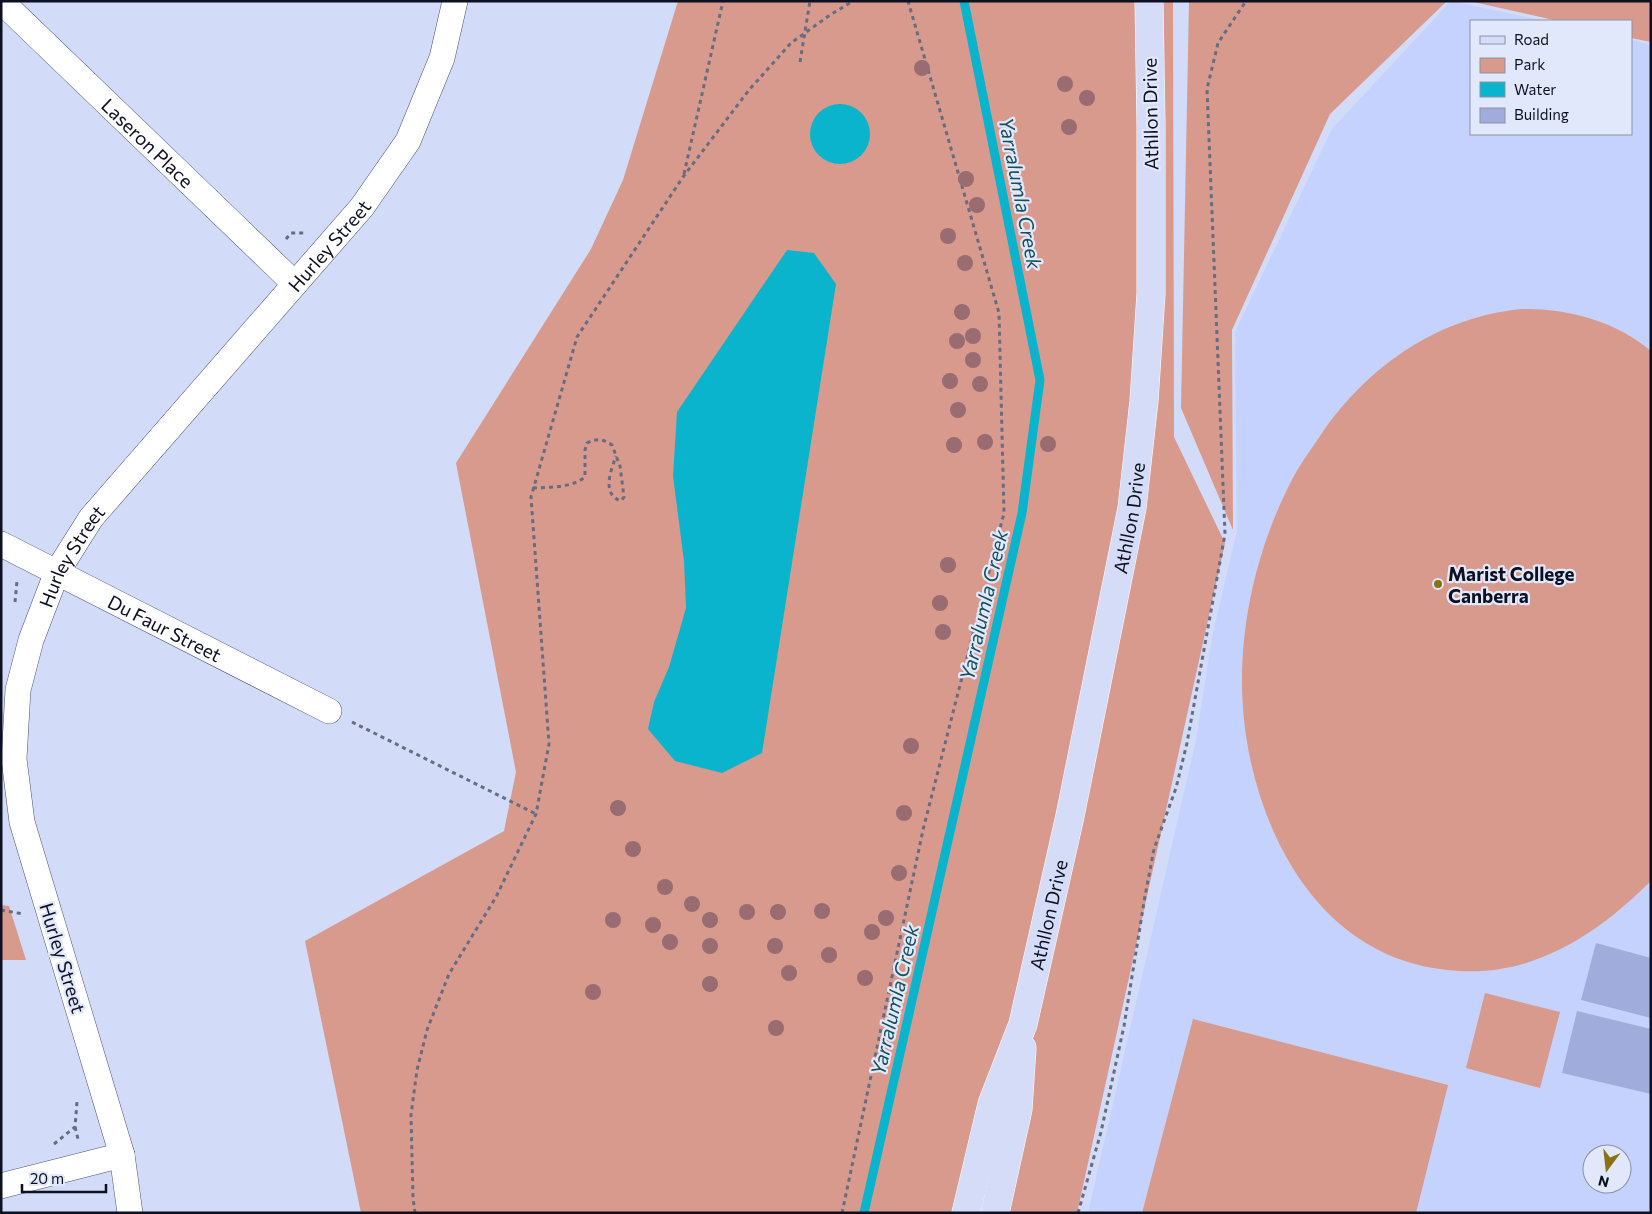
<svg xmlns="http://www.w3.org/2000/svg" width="1652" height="1214" viewBox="0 0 1652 1214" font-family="Commissioner,sans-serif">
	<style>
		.built { fill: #c5d2fe; fill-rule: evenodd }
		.green { fill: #d79a8d }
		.water { fill: #0bb4cd }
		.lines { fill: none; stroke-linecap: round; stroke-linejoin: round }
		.stream { stroke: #0bb4cd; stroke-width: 9 }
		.building { fill: #a0addc }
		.minor-casing { stroke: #48537c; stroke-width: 26 }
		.primary-casing { stroke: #fff; stroke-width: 29 }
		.path { stroke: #666d83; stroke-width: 3; stroke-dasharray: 4 4; stroke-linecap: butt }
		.minor { stroke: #fff; stroke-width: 25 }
		.primary { stroke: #d4dcf7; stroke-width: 28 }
		.tree { fill: #986c71 }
		.poi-dot { fill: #8a7113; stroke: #e2e8fc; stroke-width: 2 }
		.labels { text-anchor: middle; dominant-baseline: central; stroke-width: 4.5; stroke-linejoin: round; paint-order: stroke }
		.street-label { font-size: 19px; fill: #0c1020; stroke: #e2e8fc }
		.poi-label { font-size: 19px; font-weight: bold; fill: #0c1020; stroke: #e2e8fc; text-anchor: start }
		.water-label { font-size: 20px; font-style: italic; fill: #15505b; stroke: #e2e8fc }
	</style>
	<rect width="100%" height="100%" fill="#d2dbf8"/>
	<!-- built -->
	<path class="built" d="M1451 1 1545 21H1471V134H1631V40L1651 45V1213H1088L1196 740 1212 637 1237 531 1235 332 1332 129ZM1592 1154H1622V1184H1592Z"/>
	<!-- green -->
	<g class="green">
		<polygon points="678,1 1173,1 1174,437 1225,543 1077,1213 361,1213 305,941 504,831 516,772 456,463 591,249 623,180"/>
		<polygon points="1189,1 1447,1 1330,114 1232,330 1233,530 1181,408"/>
		<polygon points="1469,1 1651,1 1651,42 1631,38 1631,21 1558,21"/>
		<path d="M1522 309C1567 308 1616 321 1651 351V881C1617 914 1584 941 1540 958 1508 971 1474 974 1440 969 1321 953 1259 837 1245 728 1234 643 1254 551 1294 476 1302 461 1313 447 1322 433 1369 365 1439 317 1522 309Z"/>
		<polygon points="1,905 9,906 26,960 1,960"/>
		<polygon points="1485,993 1560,1012 1540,1088 1466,1068"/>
		<polygon points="1193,1019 1448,1085 1416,1213 1142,1213"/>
	</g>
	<!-- water -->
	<g class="water">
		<circle cx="840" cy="134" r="30"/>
		<polygon points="787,250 814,253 836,284 762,753 722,773 675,761 648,729 654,702 669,667 686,608 684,561 673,476 677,412"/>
	</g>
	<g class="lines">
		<!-- stream -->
		<polyline class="stream" points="864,1213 1022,513 1040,380 964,1"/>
	</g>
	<!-- building -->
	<g class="building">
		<polygon points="1596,943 1651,958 1651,1018 1581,1000"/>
		<polygon points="1577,1011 1651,1029 1651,1094 1562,1073"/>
	</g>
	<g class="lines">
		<!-- minor casing -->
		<g class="minor-casing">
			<g id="minor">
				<path id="s1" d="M1 1 295 284"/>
				<path id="s2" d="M1 544 329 711"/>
				<polyline points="1,1186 122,1155"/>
				<path id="s3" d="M130 1213 122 1155 22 822 14 759 18 690 31 640 57 572 91 518 362 207 408 141 442 58 455 1"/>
			</g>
		</g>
		<!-- primary casing -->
		<g class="primary-casing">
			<g id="primary">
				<path id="s4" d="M966 1213 992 1104 1023 1024 1070 816 1132 508 1144 401 1151 294V125L1149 1"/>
				<polyline points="995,1213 1018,1109 1022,1048"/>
			</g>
		</g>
		<!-- path -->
		<g class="path">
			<polyline points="800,62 810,1"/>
			<polyline points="684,174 723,1"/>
			<polyline points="286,239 291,233 305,233"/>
			<path d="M533 488C551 487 571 488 585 477V450L587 443C596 438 603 439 612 445L620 466 624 497 621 501C601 494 611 471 616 456"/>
			<polyline points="15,602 17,581"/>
			<polyline points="352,722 536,814"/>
			<polyline points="1,910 23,914"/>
			<polyline points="75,1127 78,1139"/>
			<polyline points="54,1144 75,1127 77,1102"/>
			<polyline points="415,1213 413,1198 411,1115 417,1070 427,1030 449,974 496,897 536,814 549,744 531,497 577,337 683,177 749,90 791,43 830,15 853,1"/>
			<polyline points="842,1213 923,830 1004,513 999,313 908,1"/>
			<polyline points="1078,1213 1101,1132 1124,1026 1145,896 1154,849 1176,788 1187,743 1225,534 1207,89 1218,43 1246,1"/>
		</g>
		<!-- minor -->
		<use href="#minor" class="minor"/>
		<!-- primary -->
		<use href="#primary" class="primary"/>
	</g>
	<!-- trees -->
	<g class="tree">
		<circle cx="922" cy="68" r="8"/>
		<circle cx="1065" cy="84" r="8"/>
		<circle cx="1087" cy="98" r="8"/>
		<circle cx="1069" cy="127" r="8"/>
		<circle cx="966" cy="179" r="8"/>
		<circle cx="977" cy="205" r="8"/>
		<circle cx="948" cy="236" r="8"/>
		<circle cx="965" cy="263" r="8"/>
		<circle cx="962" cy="312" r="8"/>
		<circle cx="973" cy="336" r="8"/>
		<circle cx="957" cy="341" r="8"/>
		<circle cx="973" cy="360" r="8"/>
		<circle cx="950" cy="381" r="8"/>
		<circle cx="980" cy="384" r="8"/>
		<circle cx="958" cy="410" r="8"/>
		<circle cx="985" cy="442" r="8"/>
		<circle cx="1048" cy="444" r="8"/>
		<circle cx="954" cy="445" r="8"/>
		<circle cx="948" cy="565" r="8"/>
		<circle cx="940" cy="603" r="8"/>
		<circle cx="943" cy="632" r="8"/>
		<circle cx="911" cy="746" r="8"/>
		<circle cx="618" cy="808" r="8"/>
		<circle cx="904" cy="813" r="8"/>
		<circle cx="633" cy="849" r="8"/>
		<circle cx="899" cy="873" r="8"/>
		<circle cx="665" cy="887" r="8"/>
		<circle cx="692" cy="904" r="8"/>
		<circle cx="822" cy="911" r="8"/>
		<circle cx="747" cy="912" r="8"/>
		<circle cx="778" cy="912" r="8"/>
		<circle cx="886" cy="918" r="8"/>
		<circle cx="613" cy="920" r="8"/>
		<circle cx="710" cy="920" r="8"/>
		<circle cx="653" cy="925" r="8"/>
		<circle cx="872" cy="932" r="8"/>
		<circle cx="670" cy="942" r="8"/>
		<circle cx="710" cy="946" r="8"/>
		<circle cx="775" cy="946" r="8"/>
		<circle cx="829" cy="955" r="8"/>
		<circle cx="789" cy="973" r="8"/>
		<circle cx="865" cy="978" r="8"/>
		<circle cx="710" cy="984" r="8"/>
		<circle cx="593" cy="992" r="8"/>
		<circle cx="776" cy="1028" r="8"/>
	</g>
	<!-- markers -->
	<circle class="poi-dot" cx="1438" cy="584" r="5"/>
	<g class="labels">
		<!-- street labels -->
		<g class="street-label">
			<text transform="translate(1150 114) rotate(-91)">Athllon Drive</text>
			<text stroke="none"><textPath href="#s1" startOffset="204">Laseron Place</textPath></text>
			<text stroke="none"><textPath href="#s3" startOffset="1089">Hurley Street</textPath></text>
			<text stroke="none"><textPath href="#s4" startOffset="715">Athllon Drive</textPath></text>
			<text stroke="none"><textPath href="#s3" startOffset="684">Hurley Street</textPath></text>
			<text stroke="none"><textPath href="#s2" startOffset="184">Du Faur Street</textPath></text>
			<text stroke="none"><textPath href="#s4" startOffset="310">Athllon Drive</textPath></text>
			<text transform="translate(63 958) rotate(73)">Hurley Street</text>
		</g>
		<!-- poi labels -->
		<g class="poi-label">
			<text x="1448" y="573">Marist College<tspan x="1448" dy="22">Canberra</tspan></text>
		</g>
		<!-- water labels -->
		<g class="water-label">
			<text transform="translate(1021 193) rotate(79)">Yarralumla Creek</text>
			<text transform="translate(983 605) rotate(-77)">Yarralumla Creek</text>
			<text transform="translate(894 1000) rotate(-77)">Yarralumla Creek</text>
		</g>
	</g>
	<!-- border -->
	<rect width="1652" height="1214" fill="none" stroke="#0c1020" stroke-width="5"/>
	<!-- legend -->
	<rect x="1470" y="20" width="162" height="115" fill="#e2e8fc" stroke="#8c92a4"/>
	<rect x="1480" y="36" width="25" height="8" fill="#d4dcf7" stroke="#8c92a4"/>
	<text x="1514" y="45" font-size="15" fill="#0c1020">Road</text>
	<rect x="1480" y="58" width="25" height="15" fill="#d79a8d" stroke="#8c92a4"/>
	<text x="1514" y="70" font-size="15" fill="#0c1020">Park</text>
	<rect x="1480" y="82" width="25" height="15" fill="#0bb4cd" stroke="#8c92a4"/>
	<text x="1514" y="95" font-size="15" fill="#0c1020">Water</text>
	<rect x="1480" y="108" width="25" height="15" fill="#a0addc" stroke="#8c92a4"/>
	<text x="1514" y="120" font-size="15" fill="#0c1020">Building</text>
	<!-- north arrow -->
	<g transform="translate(1607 1169) rotate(195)"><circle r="24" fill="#e2e8fc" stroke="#8c92a4"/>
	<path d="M0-4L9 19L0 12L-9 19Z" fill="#8a7113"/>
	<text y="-8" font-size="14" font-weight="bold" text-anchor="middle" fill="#0c1020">N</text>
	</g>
	<!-- scale -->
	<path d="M22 1184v8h84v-8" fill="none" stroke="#0c1020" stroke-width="2.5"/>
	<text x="30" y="1184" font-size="15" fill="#0c1020" stroke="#e2e8fc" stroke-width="4" paint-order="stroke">20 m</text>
</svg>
